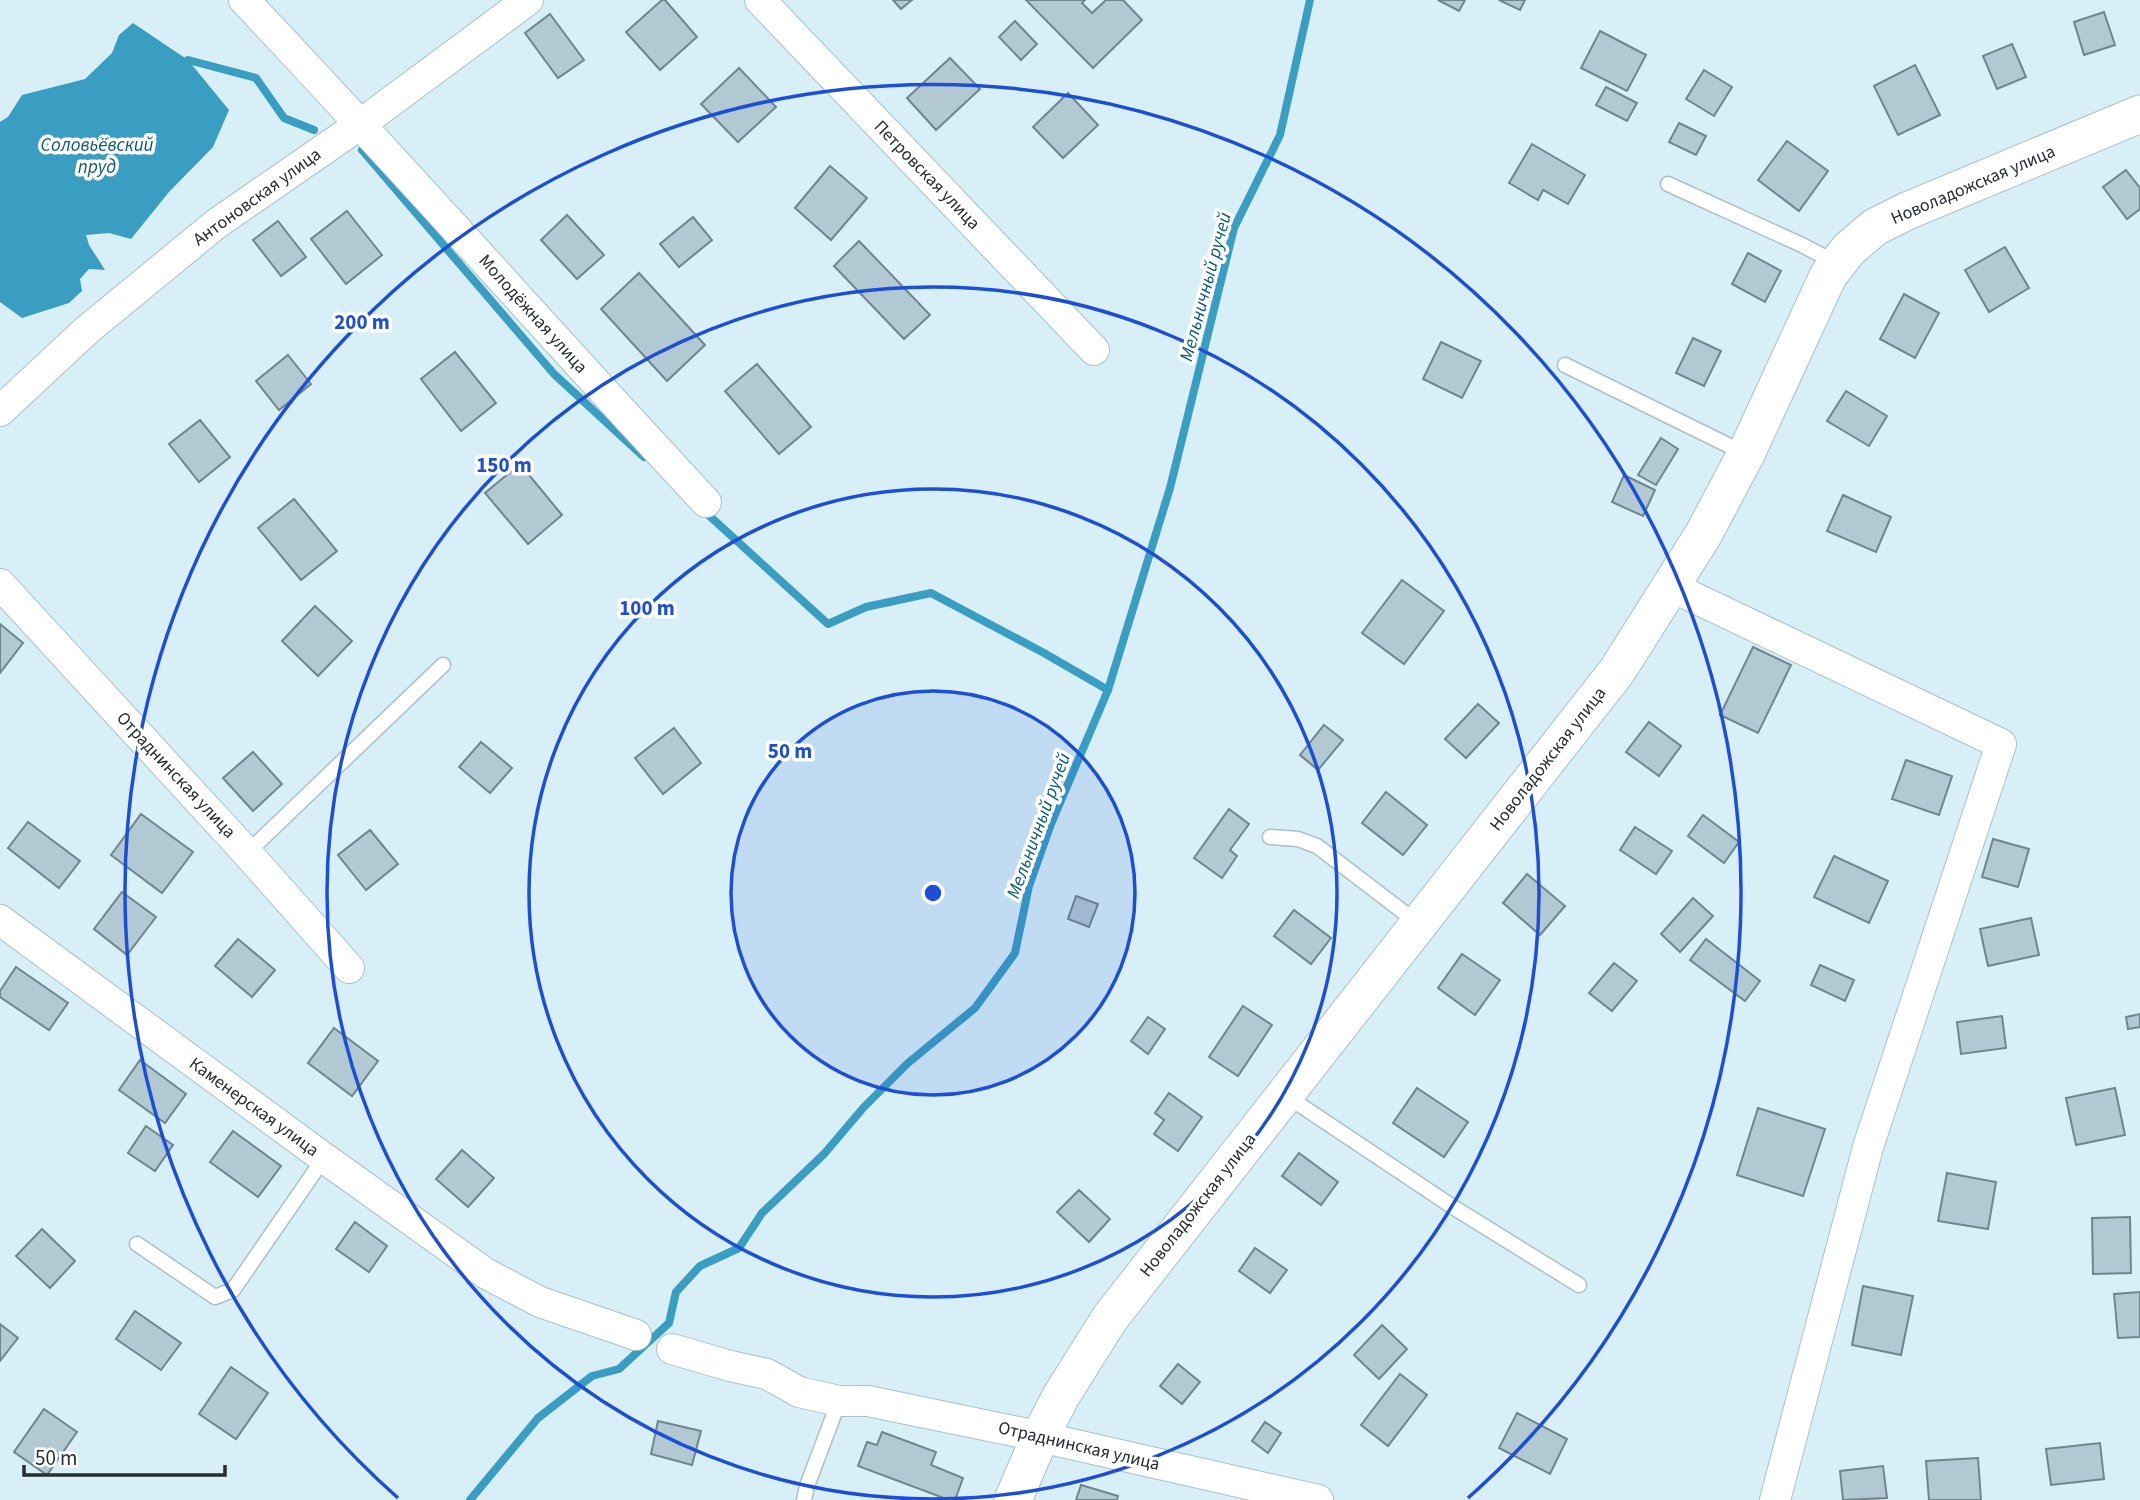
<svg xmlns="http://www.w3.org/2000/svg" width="2140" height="1500" viewBox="0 0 2140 1500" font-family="'Source Sans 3',sans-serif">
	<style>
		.water { fill: #399ec2 }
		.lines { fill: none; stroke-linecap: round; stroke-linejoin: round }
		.stream { stroke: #399ec2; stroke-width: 8 }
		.building { fill: #b2c8d2; stroke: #70858d; stroke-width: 2 }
		.service-casing { stroke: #abc1ca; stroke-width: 17 }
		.minor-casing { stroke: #abc1ca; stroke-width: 32 }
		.tertiary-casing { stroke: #abc1ca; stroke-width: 39 }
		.service { stroke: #fff; stroke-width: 14 }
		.minor { stroke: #fff; stroke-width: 30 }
		.tertiary { stroke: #fff; stroke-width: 37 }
		.ring { fill: none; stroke: #1d4ed8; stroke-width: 3.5 }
		.labels { text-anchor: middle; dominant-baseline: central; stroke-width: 7; stroke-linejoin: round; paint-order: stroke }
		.street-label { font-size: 18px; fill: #262e32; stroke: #fff }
		.water-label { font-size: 19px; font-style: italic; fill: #095c75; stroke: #fff }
		.centre { fill: #1d4ed8; stroke: #fff; stroke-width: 3.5 }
		.ring-label { font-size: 21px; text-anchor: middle; font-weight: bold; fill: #1d4ed8; stroke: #fff; stroke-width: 7; stroke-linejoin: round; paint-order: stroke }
	</style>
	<rect width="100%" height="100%" fill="#d8eff8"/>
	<!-- water -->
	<polygon class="water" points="133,23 188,60 229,110 213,147 169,192 131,239 109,233 86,235 89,245 105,270 89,269 80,279 82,291 69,303 22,318 0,302 0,122 8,117 22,95 85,79 112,53 119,35"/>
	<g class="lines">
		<!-- stream -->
		<g class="stream">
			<polyline points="188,60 256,78 284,118 314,130"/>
			<polyline points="362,150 554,374 644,457"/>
			<polyline points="703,510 828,624 866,607 931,593 1044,653 1108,690"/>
			<polyline points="470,1500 538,1418 592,1376 619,1369 669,1323 676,1292 700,1266 739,1248 762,1213 824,1154 864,1107 908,1063 975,1008 1015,953 1029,886 1051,824 1108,690 1170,488 1234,228 1280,135 1310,0"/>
		</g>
	</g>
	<!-- building -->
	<g class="building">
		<polygon points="662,0 665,0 697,37 660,70 626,32"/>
		<polygon points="893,0 912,0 901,9"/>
		<polygon points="1026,0 1085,0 1082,3 1092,13 1106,0 1123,0 1142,20 1093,68"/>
		<polygon points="1438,0 1465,0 1459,11"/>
		<polygon points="1499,0 1525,0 1520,10"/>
		<polygon points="2104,12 2115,45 2084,55 2074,22"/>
		<polygon points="550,14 584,60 558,78 525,33"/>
		<polygon points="1015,21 1037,44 1021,60 999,37"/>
		<polygon points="1600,31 1646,55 1627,91 1581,68"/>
		<polygon points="2012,44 2026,77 1997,89 1983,56"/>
		<polygon points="950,58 980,89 936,130 907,98"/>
		<polygon points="1915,65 1940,115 1898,135 1874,86"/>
		<polygon points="739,68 776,107 738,142 701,104"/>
		<polygon points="1704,70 1732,87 1714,116 1686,99"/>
		<polygon points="1606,87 1637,103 1627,121 1596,105"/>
		<polygon points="1068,93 1098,125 1063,158 1033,127"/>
		<polygon points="1679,123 1706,136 1696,155 1669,142"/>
		<polygon points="1787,141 1828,171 1799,211 1758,180"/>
		<polygon points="1532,144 1585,175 1568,204 1543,190 1538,200 1509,183"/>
		<polygon points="830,166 867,198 831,240 795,208"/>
		<polygon points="2126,170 2140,188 2140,209 2127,219 2103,187"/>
		<polygon points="347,211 382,255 346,284 311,239"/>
		<polygon points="567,215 604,255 577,279 541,240"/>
		<polygon points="693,217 712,240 679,267 660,244"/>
		<polygon points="278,221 306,257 281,276 253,240"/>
		<polygon points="859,241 930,315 904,339 834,266"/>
		<polygon points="2005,247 2029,288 1989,312 1965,270"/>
		<polygon points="1748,253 1781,271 1765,302 1732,284"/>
		<polygon points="639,273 705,345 667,381 601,309"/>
		<polygon points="1904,294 1939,313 1915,358 1880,339"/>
		<polygon points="1693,338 1721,351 1704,386 1676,373"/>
		<polygon points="1441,342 1481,361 1462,398 1423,379"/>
		<polygon points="455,352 496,403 461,431 421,379"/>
		<polygon points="288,355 311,384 279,410 256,381"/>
		<polygon points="757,364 811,427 779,454 725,391"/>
		<polygon points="1846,391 1887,416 1869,446 1827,421"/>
		<polygon points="200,420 230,457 199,482 169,444"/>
		<polygon points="1661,438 1678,449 1656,485 1638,475"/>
		<polygon points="520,464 562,515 528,544 485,493"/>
		<polygon points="1624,475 1655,490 1643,516 1612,502"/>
		<polygon points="1843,495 1891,517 1876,552 1827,531"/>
		<polygon points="294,499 337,551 301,580 258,528"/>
		<polygon points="1402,580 1444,611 1404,664 1362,633"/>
		<polygon points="315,606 352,641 318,676 282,641"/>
		<polygon points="0,624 23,643 0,673"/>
		<polygon points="1753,647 1791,665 1758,733 1720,715"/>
		<polygon points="1478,704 1499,723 1466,758 1445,739"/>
		<polygon points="1649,722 1681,746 1659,776 1626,752"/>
		<polygon points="1324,725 1343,740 1318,770 1300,755"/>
		<polygon points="674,728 701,763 663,794 635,758"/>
		<polygon points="481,742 512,768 490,793 459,767"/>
		<polygon points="253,752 282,784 253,811 223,778"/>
		<polygon points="1906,760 1952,776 1939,815 1892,799"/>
		<polygon points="1386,792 1427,825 1403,855 1362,823"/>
		<polygon points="1229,809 1249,824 1230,850 1237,856 1222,878 1194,858"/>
		<polygon points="141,814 193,852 162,893 111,855"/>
		<polygon points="1703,815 1739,842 1724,863 1688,836"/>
		<polygon points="28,822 80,861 59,888 8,848"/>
		<polygon points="1635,827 1672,851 1656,874 1620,850"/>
		<polygon points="370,830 398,864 366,890 338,855"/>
		<polygon points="1993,839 2029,849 2018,887 1982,877"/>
		<polygon points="1834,856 1888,881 1869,923 1814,897"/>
		<polygon points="1527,874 1565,906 1540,935 1503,903"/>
		<polygon points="122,892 156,917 127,955 94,929"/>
		<polygon points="1076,896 1098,904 1089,927 1068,919"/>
		<polygon points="1693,898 1713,916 1680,952 1661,934"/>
		<polygon points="1294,910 1331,938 1311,964 1274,936"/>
		<polygon points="2031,918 2039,955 1988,966 1980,929"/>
		<polygon points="238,939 275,970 252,997 215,966"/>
		<polygon points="1706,939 1760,981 1745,1001 1690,960"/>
		<polygon points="1462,954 1500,980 1475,1015 1438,988"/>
		<polygon points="1614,963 1637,981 1612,1011 1589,993"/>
		<polygon points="1820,965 1854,980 1845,1001 1811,985"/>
		<polygon points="16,967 68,1003 49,1030 0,997 0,991"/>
		<polygon points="1243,1006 1272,1025 1238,1076 1209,1057"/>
		<polygon points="2140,1014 2140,1027 2128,1029 2126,1017"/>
		<polygon points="2002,1016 2006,1048 1961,1054 1957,1022"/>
		<polygon points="1148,1017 1165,1029 1148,1054 1131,1041"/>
		<polygon points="334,1028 378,1061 352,1096 308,1063"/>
		<polygon points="140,1060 186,1094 165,1123 119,1090"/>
		<polygon points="1417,1088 1468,1122 1444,1157 1393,1123"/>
		<polygon points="2115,1088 2125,1135 2076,1145 2066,1098"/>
		<polygon points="1169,1093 1202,1117 1178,1151 1154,1134 1164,1120 1155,1113"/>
		<polygon points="1758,1108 1825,1129 1803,1196 1737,1175"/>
		<polygon points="146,1126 173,1145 155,1171 128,1153"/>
		<polygon points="233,1131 281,1166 258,1197 210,1162"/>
		<polygon points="462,1150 494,1178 468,1207 436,1179"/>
		<polygon points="1299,1153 1338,1182 1321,1205 1282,1176"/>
		<polygon points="1947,1173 1996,1182 1988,1229 1938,1221"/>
		<polygon points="1079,1190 1110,1219 1089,1242 1057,1212"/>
		<polygon points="2130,1217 2131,1273 2093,1274 2092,1218"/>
		<polygon points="355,1222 387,1246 369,1272 336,1249"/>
		<polygon points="42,1229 75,1261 50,1288 16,1256"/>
		<polygon points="1255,1248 1287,1270 1270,1293 1239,1271"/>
		<polygon points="1863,1286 1913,1296 1901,1355 1852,1345"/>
		<polygon points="2140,1292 2140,1337 2118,1338 2114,1294"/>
		<polygon points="135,1311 181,1343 161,1370 116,1339"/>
		<polygon points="0,1324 18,1338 0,1361"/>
		<polygon points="1382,1325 1407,1349 1379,1379 1354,1355"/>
		<polygon points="1178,1364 1200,1382 1182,1404 1160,1386"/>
		<polygon points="231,1367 268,1393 236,1439 199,1414"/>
		<polygon points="1400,1374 1427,1395 1388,1446 1361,1425"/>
		<polygon points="44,1409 77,1432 47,1475 14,1452"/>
		<polygon points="1517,1413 1567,1439 1550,1474 1499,1448"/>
		<polygon points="658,1421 701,1431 692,1465 651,1454"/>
		<polygon points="1265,1422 1281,1433 1268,1453 1252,1441"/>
		<polygon points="882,1432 936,1452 931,1465 963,1478 955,1500 949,1500 858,1466 867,1442 877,1445"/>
		<polygon points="2100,1443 2104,1479 2051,1485 2046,1449"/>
		<polygon points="1978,1458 1981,1500 1929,1500 1926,1461"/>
		<polygon points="1883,1466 1887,1498 1843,1500 1840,1471"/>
		<polygon points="1081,1485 1118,1496 1117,1500 1076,1500"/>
	</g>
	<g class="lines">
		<!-- service casing -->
		<g class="service-casing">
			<g id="service">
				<polyline points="1668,184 1802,245 1836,263"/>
				<polyline points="1565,365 1746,454"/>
				<polyline points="1270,837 1298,839 1317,846 1419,924"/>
				<polyline points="247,853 443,665"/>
				<polyline points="1285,1095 1453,1207 1579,1285"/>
				<polyline points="137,1244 215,1297 233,1290 324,1158"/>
				<polyline points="804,1500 807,1486 839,1401"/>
			</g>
		</g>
		<!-- minor casing -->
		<g class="minor-casing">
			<g id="minor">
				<path d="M244 0C401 165 551 336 706 502"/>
				<polyline points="760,0 1094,350"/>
				<polyline points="0,411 87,330 216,224 362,123 528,0"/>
				<polyline points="0,584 247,853 349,968"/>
				<polyline points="1672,587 2001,744 1868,1147 1775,1500"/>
				<polyline points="0,920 324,1158 485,1273 540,1302 636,1335"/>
				<polyline points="672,1349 730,1366 767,1374 799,1392 839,1401 868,1401 1023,1433 1318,1500"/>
			</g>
		</g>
		<!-- tertiary casing -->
		<g class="tertiary-casing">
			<polyline id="tertiary" points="1013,1500 1040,1437 1061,1396 1110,1318 1617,671 1703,535 1746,454 1828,276 1849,249 1875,227 1907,211 2140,114"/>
		</g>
		<!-- service -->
		<use href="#service" class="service"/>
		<!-- minor -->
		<use href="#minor" class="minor"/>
		<!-- tertiary -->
		<use href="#tertiary" class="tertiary"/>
	</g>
	<!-- distance rings -->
	<circle cx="933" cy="893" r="202" fill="#1d4ed8" fill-opacity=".12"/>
	<g class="ring">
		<circle cx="933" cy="893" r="202"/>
		<circle cx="933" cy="893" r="404"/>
		<circle cx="933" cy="893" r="606"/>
		<path d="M398 1498A808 808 0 1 1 1468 1498"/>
	</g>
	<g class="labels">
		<!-- street labels -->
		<g class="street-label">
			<text transform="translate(927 175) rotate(46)">Петровская улица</text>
			<text transform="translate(1973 185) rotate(-23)">Новоладожская улица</text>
			<text transform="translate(257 197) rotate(-36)">Антоновская улица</text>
			<text transform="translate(533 314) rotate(48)">Молодёжная улица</text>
			<text transform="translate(1548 759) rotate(-52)">Новоладожская улица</text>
			<text transform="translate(176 775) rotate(47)">Отраднинская улица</text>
			<text transform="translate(254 1107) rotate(36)">Каменерская улица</text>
			<text transform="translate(1198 1205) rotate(-52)">Новоладожская улица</text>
			<text transform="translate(1079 1446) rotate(13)">Отраднинская улица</text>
		</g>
		<!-- water labels -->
		<g class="water-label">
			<text x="97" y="145">Соловьёвский<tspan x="97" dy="22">пруд</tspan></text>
			<text transform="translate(1206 287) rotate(-75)">Мельничный ручей</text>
			<text transform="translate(1039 826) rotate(-70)">Мельничный ручей</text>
		</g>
	</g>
	<circle cx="933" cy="893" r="10" class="centre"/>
	<g class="ring-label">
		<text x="362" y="329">200 m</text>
		<text x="504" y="472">150 m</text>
		<text x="647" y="615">100 m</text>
		<text x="790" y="758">50 m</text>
	</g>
	<!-- scale -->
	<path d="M24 1465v10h201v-10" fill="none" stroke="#262e32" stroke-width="3.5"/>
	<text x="35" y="1465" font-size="21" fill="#262e32" stroke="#ffffff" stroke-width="5" paint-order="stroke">50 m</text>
</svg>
